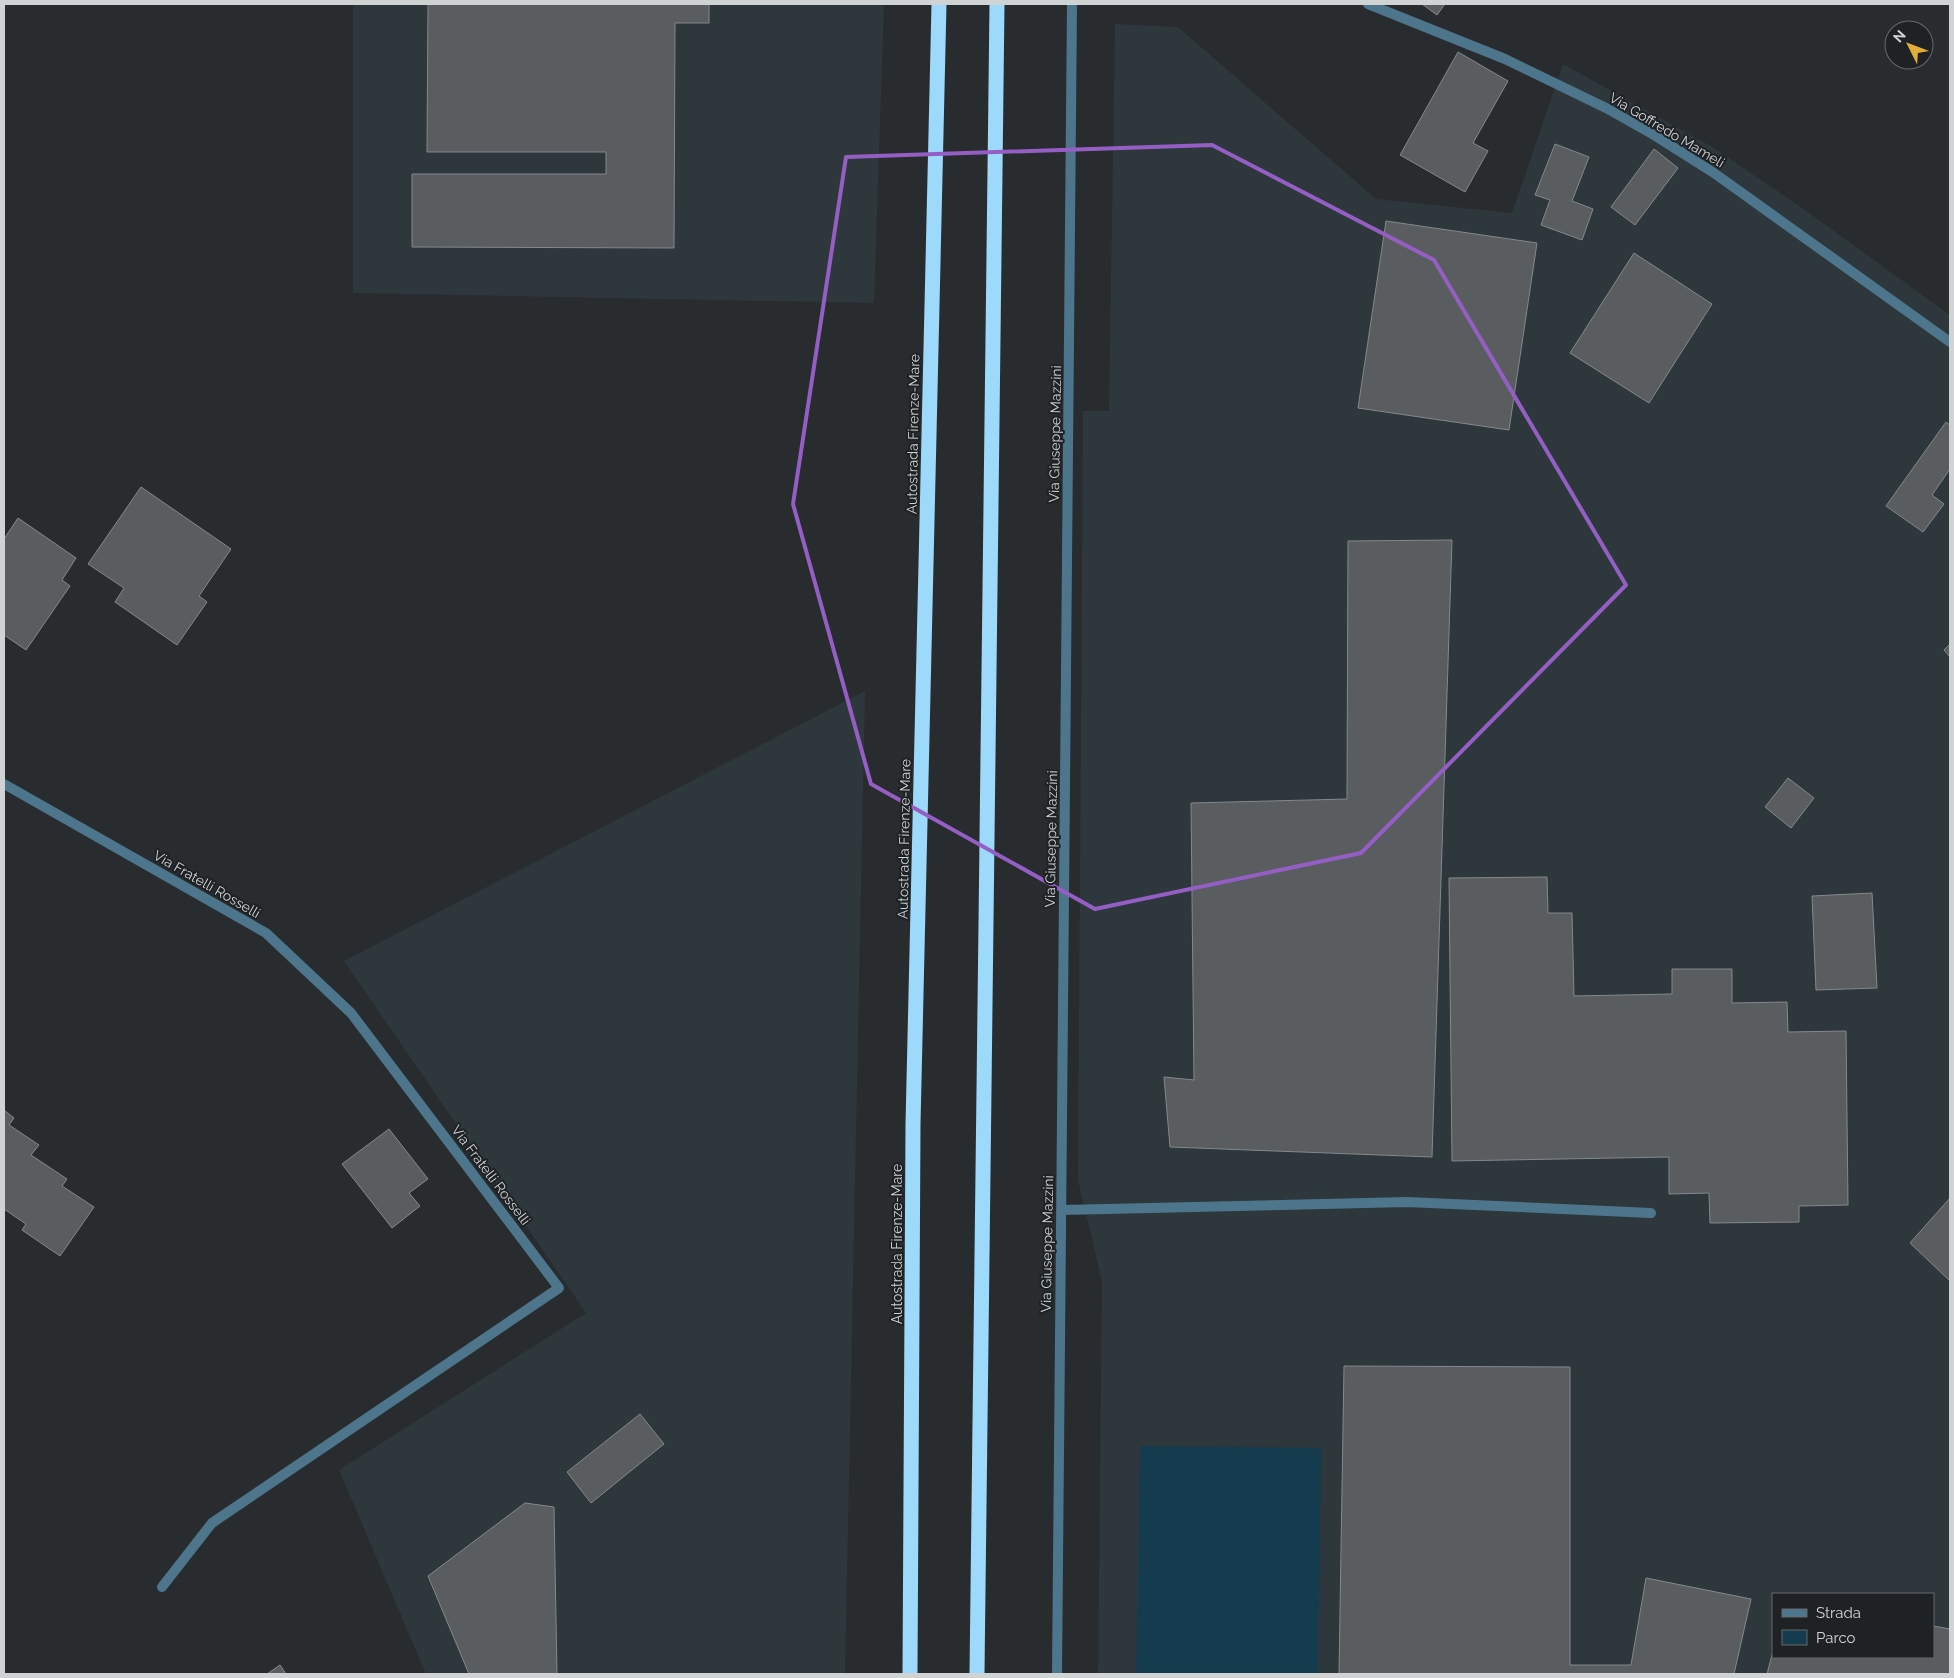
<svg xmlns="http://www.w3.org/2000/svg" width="1954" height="1678" viewBox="0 0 1954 1678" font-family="Raleway,sans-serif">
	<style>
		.built { fill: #2d373c; fill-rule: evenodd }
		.green { fill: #143b4e }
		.building { fill: #595d60; stroke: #85898c }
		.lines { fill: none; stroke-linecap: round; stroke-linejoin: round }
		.lane { stroke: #4d768d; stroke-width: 10 }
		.street { stroke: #4d768d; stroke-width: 10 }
		.highway { stroke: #9dd9fb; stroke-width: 15 }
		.marked { fill: none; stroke: #945ec5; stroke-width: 4; stroke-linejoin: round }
		.labels { text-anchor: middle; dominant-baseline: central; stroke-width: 4; stroke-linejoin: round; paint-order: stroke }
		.street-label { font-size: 14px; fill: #d0d3d4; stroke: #1f2225 }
	</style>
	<rect width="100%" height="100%" fill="#292c2e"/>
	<!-- built -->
	<g class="built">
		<polygon points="353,4 884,4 874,303 353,293"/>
		<path d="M1115 24 1178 27 1376 199 1512 213 1563 64 1714 148 1798 205 1950 315V1674H1098L1102 1281 1078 1180 1083 411H1109ZM1773 1594H1933V1657H1773Z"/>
		<polygon points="865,691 845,1674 426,1674 339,1470 586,1313 344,961"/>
	</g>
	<!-- green -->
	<polygon class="green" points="1140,1446 1321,1448 1318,1674 1136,1674"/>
	<!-- building -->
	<g class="building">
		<polygon points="428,4 709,4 709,23 675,23 674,248 412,247 412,174 606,174 606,152 427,152"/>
		<polygon points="1422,4 1445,4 1437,15"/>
		<polygon points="1458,52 1508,81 1473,143 1488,151 1465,192 1400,155"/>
		<polygon points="1555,144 1589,157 1572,201 1593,209 1582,240 1541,225 1550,200 1535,195"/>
		<polygon points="1654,149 1678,168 1635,225 1611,207"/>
		<polygon points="1386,221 1537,243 1509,430 1358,408"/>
		<polygon points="1634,253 1712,304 1649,403 1570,353"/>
		<polygon points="1946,422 1950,425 1950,469 1932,495 1944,504 1923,532 1886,506"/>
		<polygon points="141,487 231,549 199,596 207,602 177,645 115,602 124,588 88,564"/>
		<polygon points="18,518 76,558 62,580 70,586 26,650 4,635 4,539"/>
		<polygon points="1452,540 1432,1157 1170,1147 1164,1077 1194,1080 1191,803 1347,799 1348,541"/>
		<polygon points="1950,644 1950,657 1944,650"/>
		<polygon points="1788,778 1814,798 1791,828 1765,807"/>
		<polygon points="1547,877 1548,913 1572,913 1574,996 1672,994 1672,969 1732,969 1732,1003 1787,1002 1788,1032 1846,1031 1848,1205 1799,1206 1799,1222 1710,1223 1709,1193 1669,1194 1669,1157 1452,1161 1449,878"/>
		<polygon points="1872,893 1877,988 1816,990 1812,896"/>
		<polygon points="4,1110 14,1118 9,1125 39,1145 31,1155 67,1179 62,1186 94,1207 60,1256 22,1230 26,1224 4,1209"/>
		<polygon points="389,1129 428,1179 409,1193 420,1206 392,1228 342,1164"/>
		<polygon points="1950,1198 1950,1281 1910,1243"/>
		<polygon points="1344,1366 1570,1367 1570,1665 1631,1665 1646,1578 1751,1599 1734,1674 1339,1674"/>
		<polygon points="640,1414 664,1444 591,1503 567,1472"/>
		<polygon points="525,1503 554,1507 557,1674 469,1674 428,1576"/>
		<polygon points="1933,1626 1950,1629 1950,1674 1767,1674 1773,1651 1773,1657 1933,1657"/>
		<polygon points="280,1665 286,1674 267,1674"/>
	</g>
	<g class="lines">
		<!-- lane -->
		<polyline class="lane" points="1062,1210 1407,1202 1651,1213"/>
		<!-- street -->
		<g class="street">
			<polyline points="1368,4 1505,59 1606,108 1654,135 1714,173 1950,342"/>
			<polyline points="4,784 266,933 351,1013 559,1288 212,1523 162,1587"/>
			<polyline points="1057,1674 1072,4"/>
		</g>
		<!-- highway -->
		<g class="highway">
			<polyline points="910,1674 913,1124 939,4"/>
			<polyline points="977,1674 997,4"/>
		</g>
	</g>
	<!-- marked area -->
	<path class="marked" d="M1212 145 1434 260 1626 585 1361 853 1095 909 871 784 793 504 846 157Z"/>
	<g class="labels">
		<!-- street labels -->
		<g class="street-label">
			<text transform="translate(1667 130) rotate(31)">Via Goffredo Mameli</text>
			<text transform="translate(913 434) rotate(-89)">Autostrada Firenze-Mare</text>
			<text transform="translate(1055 434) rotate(-89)">Via Giuseppe Mazzini</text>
			<text transform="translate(904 839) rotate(-89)">Autostrada Firenze-Mare</text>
			<text transform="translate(1051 839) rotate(-89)">Via Giuseppe Mazzini</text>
			<text transform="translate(207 884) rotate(30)">Via Fratelli Rosselli</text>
			<text transform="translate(491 1175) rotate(53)">Via Fratelli Rosselli</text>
			<text transform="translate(897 1244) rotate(-90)">Autostrada Firenze-Mare</text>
			<text transform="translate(1047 1244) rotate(-89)">Via Giuseppe Mazzini</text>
		</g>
	</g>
	<!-- border -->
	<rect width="1954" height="1678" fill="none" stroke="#d0d3d4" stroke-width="10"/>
	<!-- legend -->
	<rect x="1772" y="1593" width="162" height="65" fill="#1f2225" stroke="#66696b"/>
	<rect x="1782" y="1609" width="25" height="8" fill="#4d768d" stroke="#66696b"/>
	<text x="1816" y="1618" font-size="15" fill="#d0d3d4">Strada</text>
	<rect x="1782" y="1630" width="25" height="15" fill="#143b4e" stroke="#66696b"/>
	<text x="1816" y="1643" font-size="15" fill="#d0d3d4">Parco</text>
	<!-- north arrow -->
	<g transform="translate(1909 45) rotate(312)"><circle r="24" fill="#1f2225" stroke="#66696b"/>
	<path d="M0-4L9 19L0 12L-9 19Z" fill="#e3ae35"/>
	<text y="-8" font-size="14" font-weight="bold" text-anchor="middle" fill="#d0d3d4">N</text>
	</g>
</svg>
